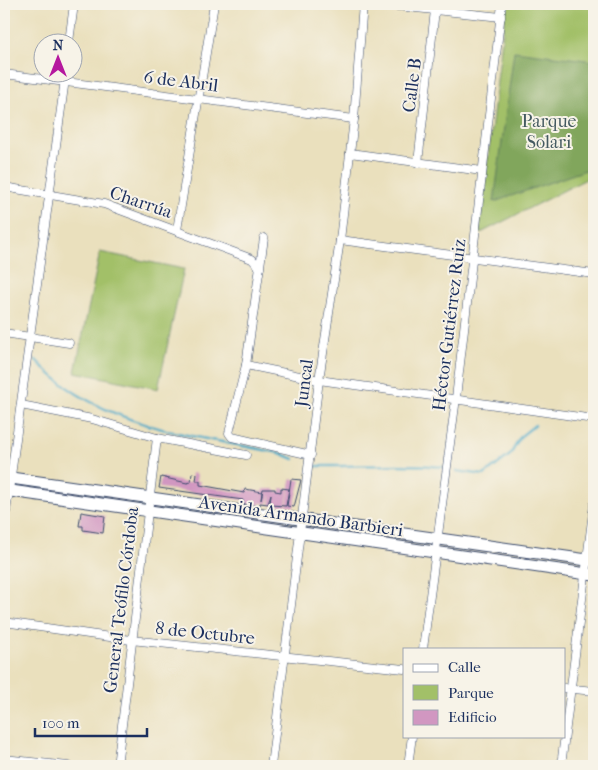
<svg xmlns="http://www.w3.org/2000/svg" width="598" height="770" font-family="'IM FELL French Canon',serif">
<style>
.green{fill:#a2c068;stroke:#5e7863}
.forest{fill:#81a65c;stroke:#4e6a5d}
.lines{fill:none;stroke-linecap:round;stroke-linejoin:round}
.stream{stroke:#48a9c7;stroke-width:2.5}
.building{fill:#d197c1}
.street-casing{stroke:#3a4a6c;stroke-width:9}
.secondary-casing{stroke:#3a4a6c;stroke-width:13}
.street{stroke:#fff;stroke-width:8}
.secondary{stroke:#fff;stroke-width:11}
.labels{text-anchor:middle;stroke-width:4;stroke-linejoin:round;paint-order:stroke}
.street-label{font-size:18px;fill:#1b2f5e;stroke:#f7f3e8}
.park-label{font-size:18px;fill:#445a61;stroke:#f7f3e8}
</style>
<rect width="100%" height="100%" fill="#f7f3e8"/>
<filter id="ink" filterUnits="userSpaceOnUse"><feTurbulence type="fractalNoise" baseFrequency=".02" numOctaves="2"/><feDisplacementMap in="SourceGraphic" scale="10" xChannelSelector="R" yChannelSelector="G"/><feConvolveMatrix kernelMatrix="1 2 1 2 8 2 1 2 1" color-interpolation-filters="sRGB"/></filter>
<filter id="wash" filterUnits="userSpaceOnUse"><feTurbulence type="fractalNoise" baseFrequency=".0096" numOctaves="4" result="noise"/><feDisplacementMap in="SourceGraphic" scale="20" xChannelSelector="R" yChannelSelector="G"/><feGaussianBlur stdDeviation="1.12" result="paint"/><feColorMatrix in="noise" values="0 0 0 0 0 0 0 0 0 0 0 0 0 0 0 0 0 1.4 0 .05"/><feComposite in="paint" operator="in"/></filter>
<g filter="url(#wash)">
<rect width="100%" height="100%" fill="#eae0bd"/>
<g class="green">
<path d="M506,4H594V175L479,234Z"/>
<path d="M100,252L184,269L158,389L75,372Z"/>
</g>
<path class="forest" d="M514,51L594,61V167L494,202Z"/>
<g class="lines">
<g class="stream">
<path d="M36,360C97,427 195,436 280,453L294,459"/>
<path d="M315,466C358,467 401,462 443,467"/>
<path d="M457,471L484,475L510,455L521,436L535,425"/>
</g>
</g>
<g id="blocks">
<g class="building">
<path d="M192,473L197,474L196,481H200V485L244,493L245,489L262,492L261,500L263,489H275V491L281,492V488L289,489L286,506L270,505L271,494L268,504L260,503V506L243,504V500L159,488L161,477L187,483L191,482Z"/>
<path d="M291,479L301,480L294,507L287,506Z"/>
<path d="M81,512L105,516L103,533L83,530V526H79Z"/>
</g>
</g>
</g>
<g filter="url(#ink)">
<use href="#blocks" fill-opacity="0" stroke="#3a4a6c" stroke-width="1"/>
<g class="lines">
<g class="street-casing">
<g id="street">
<path d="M378,4L501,17"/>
<path d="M69,42L74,4"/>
<path d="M4,74L354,119"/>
<path d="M350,153L482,171"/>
<path d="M418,163L435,10"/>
<path d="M4,187L104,204L252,259L260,268"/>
<path d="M177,230L214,4"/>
<path d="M264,238L246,365L229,433L232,437L311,455"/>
<path d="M340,240L594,274"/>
<path d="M4,333L69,343"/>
<path d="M246,365L319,380L594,419"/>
<path d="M21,405L92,419L157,438L246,455"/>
<path d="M4,527L66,72"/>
<path d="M4,622L131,640L404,669"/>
<path d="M423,649L456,398L502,4"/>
<path d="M564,688L594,691"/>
<path d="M4,759L68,766"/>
<path d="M117,766L157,438"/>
<path d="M271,766L319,380L340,240L354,119L363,4"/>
<path d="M408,766L412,736"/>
<path d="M561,766L594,504"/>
</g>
</g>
<g class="secondary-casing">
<g id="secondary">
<path d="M4,477L594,561"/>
<path d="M4,490L594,575"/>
</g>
</g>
<use href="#street" class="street"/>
<use href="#secondary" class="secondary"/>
</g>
</g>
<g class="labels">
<g class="street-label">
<text transform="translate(181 81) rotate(7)" y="6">6 de Abril</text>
<text transform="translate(412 85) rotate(-83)" y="6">Calle B</text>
<text transform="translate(141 202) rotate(19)" y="6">Charrúa</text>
<text transform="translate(449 325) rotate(-83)" y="6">Héctor Gutiérrez Ruiz</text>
<text transform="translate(304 383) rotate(-83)" y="6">Juncal</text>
<text transform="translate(301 516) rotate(8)" y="6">Avenida Armando Barbieri</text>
<text transform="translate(121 600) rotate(-83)" y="6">General Teófilo Córdoba</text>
<text transform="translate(205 633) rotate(6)" y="6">8 de Octubre</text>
</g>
<g class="park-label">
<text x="549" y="127">Parque<tspan x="549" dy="21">Solari</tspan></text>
</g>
</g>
<rect width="598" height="770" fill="none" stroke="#f7f3e8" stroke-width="20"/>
<rect x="403" y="648" width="162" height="90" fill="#f7f3e8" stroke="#9fa5b1"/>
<rect x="413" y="664" width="25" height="8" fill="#ffffff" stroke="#9fa5b1"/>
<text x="448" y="672" font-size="15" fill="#1b2f5e">Calle</text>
<rect x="413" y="685" width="25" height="15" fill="#a2c068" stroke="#9fa5b1"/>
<text x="448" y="698" font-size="15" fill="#1b2f5e">Parque</text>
<rect x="413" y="710" width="25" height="15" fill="#d197c1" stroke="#9fa5b1"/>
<text x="448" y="722" font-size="15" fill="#1b2f5e">Edificio</text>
<g transform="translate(58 58)"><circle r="24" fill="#f7f3e8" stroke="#9fa5b1"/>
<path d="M0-4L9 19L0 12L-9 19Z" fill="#b5179e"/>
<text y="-8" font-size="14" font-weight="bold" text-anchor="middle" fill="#1b2f5e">N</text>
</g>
<path d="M35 728v8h112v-8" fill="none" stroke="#1b2f5e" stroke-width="2.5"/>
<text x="42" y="728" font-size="15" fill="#1b2f5e" stroke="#f7f3e8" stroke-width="4" paint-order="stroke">100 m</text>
</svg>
